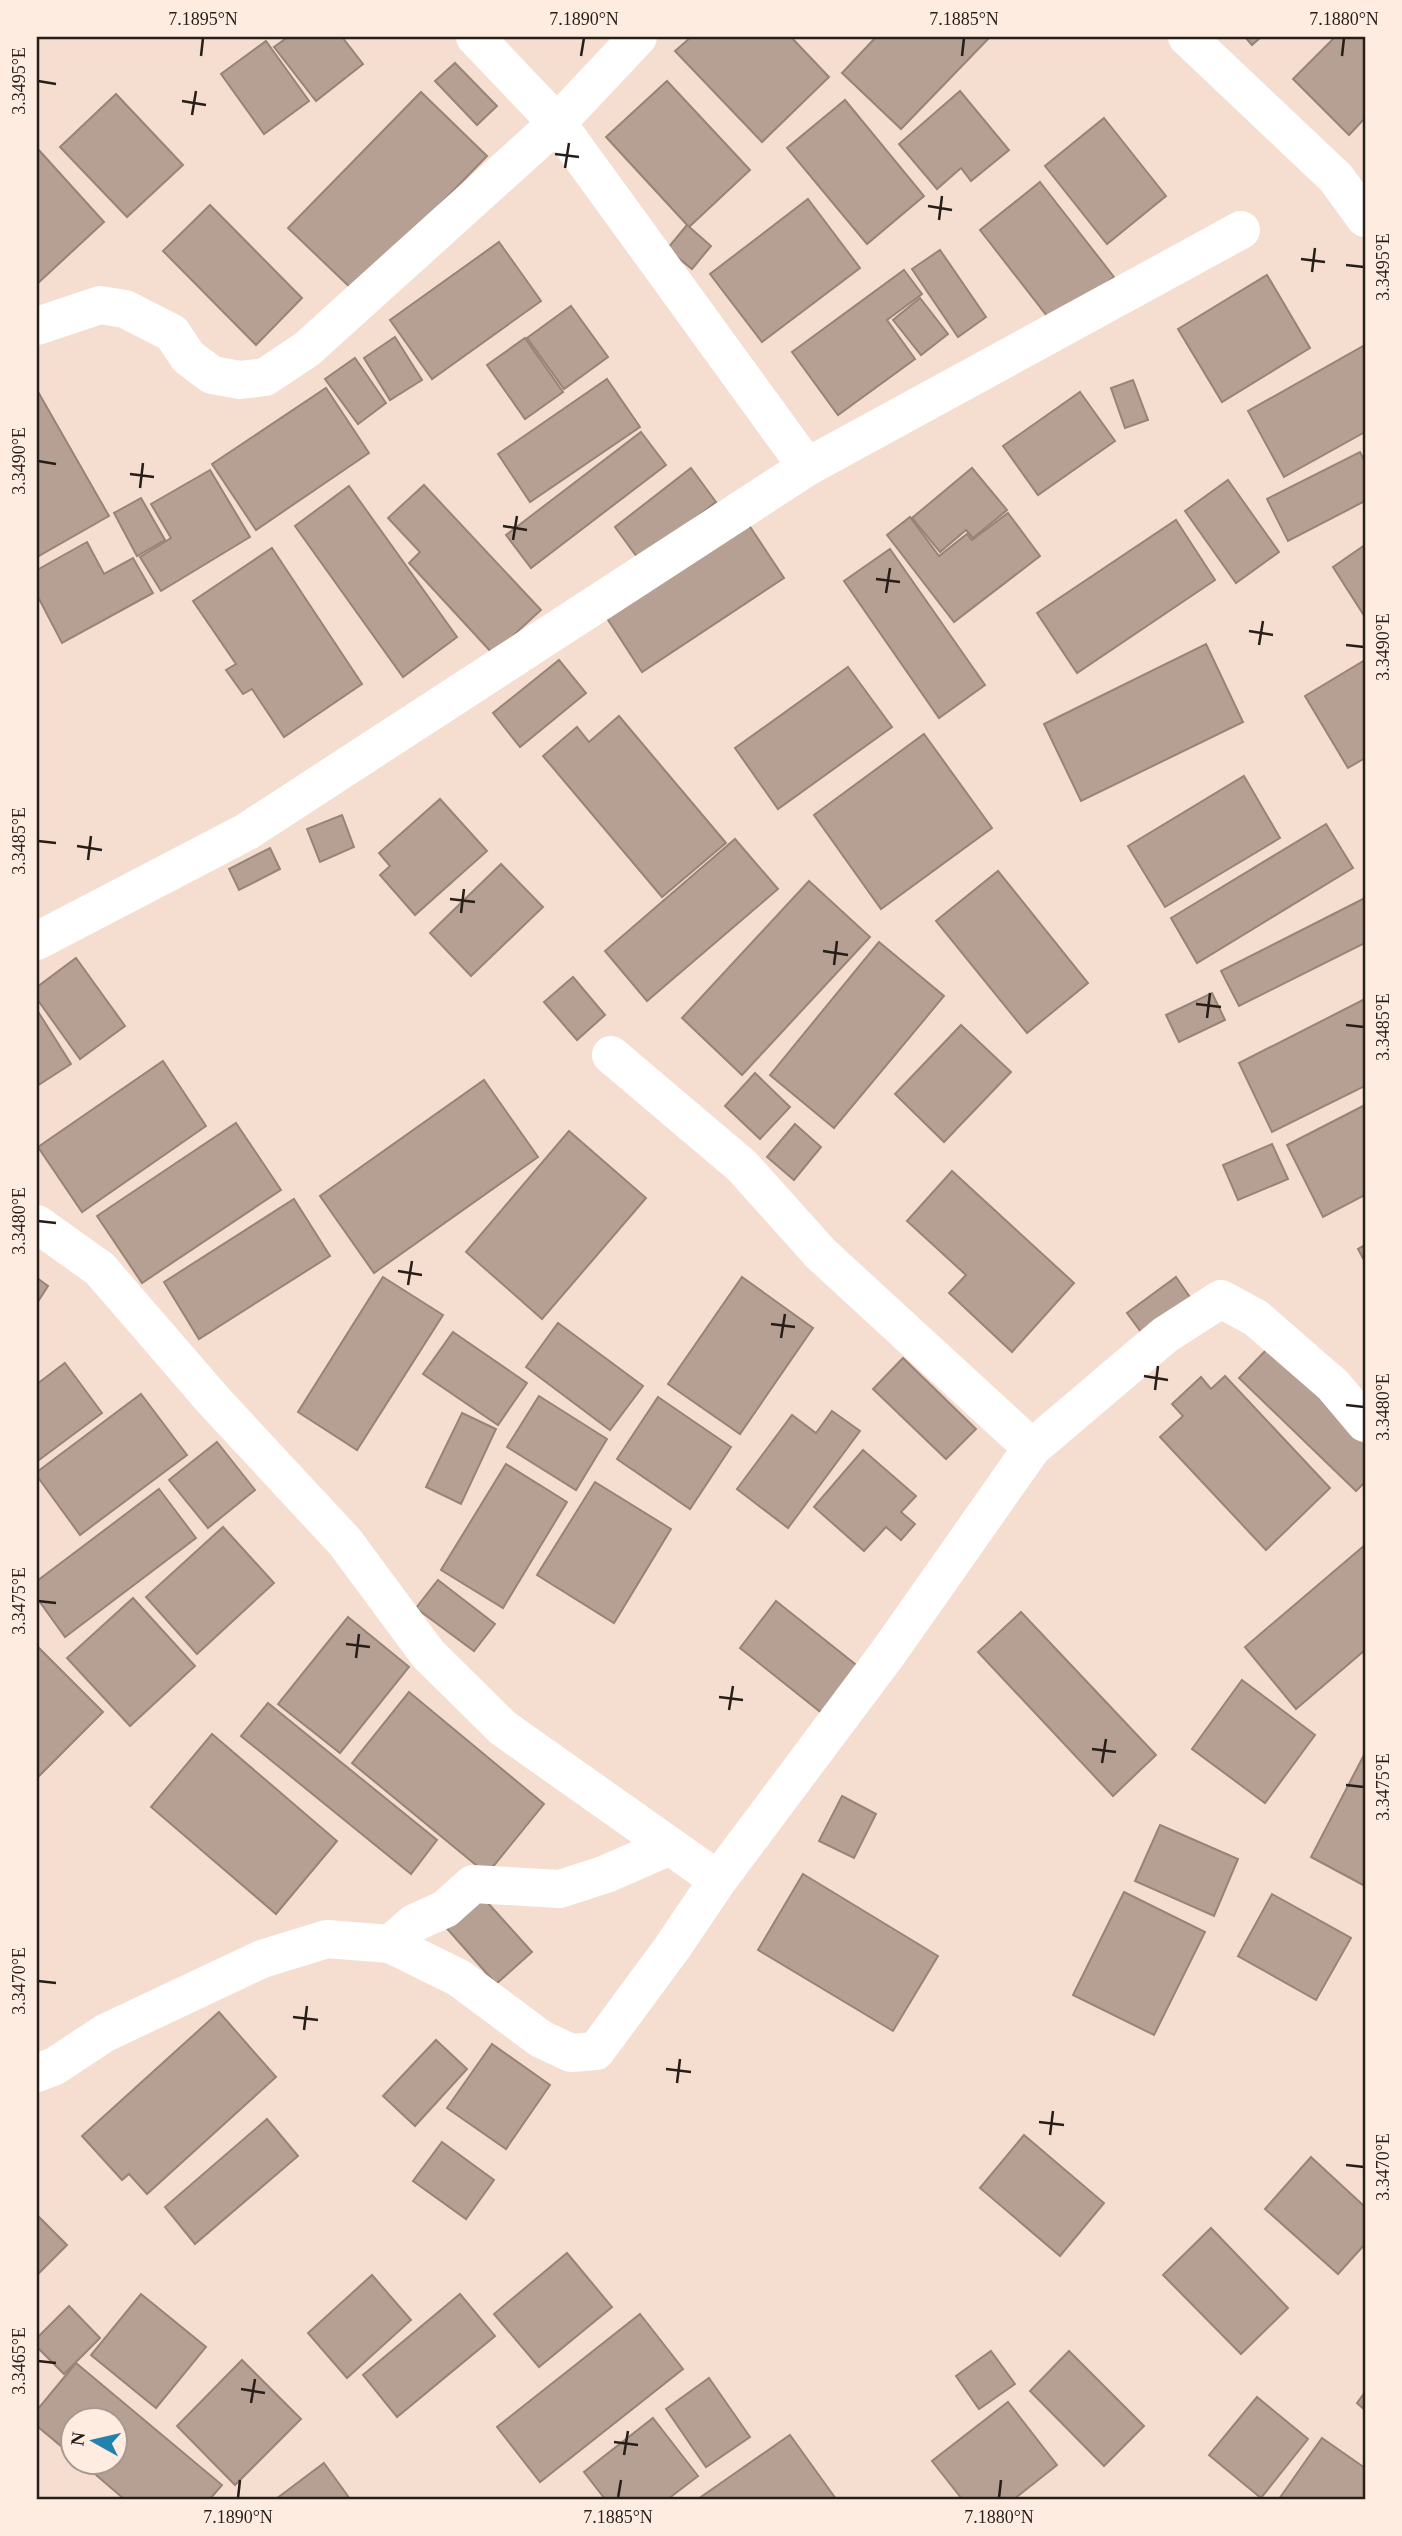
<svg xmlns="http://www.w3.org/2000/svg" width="1402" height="2536" font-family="'Times New Roman',serif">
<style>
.building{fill:#b5a093;stroke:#988477;stroke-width:2}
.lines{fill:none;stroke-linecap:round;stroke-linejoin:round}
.minor{stroke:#fff;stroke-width:38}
.ticks{fill:none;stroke:#261e19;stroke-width:2.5}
.neatline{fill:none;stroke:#261e19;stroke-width:2.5}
.ticks-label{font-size:18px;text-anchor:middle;fill:#261e19}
</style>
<rect width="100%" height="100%" fill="#f5ded0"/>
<g class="building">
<path d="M288,37H342L363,64L316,101L274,47Z"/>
<path d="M691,37H791L829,77L762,142L675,51Z"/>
<path d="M876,37H990L901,129L842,73Z"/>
<path d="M1245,37H1261L1252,45Z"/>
<path d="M1335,37H1365V118L1349,135L1293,79Z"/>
<path d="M266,41L309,101L264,134L221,74Z"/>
<path d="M455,63L497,106L477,125L435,81Z"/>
<path d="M667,81L750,170L689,227L606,137Z"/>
<path d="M960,91L1009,150L971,181L961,168L937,189L899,144Z"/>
<path d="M421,92L487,156L355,292L288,228Z"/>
<path d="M116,94L183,165L127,217L60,147Z"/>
<path d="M845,100L924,196L867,244L787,148Z"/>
<path d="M1104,118L1166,196L1107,244L1045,166Z"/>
<path d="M37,148L104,222L37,284Z"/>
<path d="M1040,182L1114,277L1054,325L980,230Z"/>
<path d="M808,199L860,268L762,342L710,274Z"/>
<path d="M210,205L302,298L256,345L163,251Z"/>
<path d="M687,225L711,246L692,269L667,249Z"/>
<path d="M499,242L541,301L432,379L390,320Z"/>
<path d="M940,250L986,317L958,337L912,269Z"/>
<path d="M904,270L922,294L887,320L915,359L838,415L792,352Z"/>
<path d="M1267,275L1310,348L1222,402L1178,329Z"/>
<path d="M920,298L948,334L921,355L893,320Z"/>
<path d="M571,306L608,357L564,389L527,338Z"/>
<path d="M395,337L422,380L390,400L364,358Z"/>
<path d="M525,338L563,392L525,419L487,365Z"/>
<path d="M1365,345V432L1284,477L1248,411Z"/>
<path d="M355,358L386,403L358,424L325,379Z"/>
<path d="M607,379L640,427L530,502L498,454Z"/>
<path d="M1133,380L1148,420L1125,428L1111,388Z"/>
<path d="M326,388L369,453L256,530L212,464Z"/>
<path d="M37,390L109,516L37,557Z"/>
<path d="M1080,392L1115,441L1038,495L1003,446Z"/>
<path d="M641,432L666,465L531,568L506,535Z"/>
<path d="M1360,452L1365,462V501L1288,541L1267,499Z"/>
<path d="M691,468L716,502L640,561L615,527Z"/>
<path d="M972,468L1007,510L973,538L966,530L940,552L912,518Z"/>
<path d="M210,470L250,537L161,591L140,557L171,538L151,504Z"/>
<path d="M1228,480L1279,552L1236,583L1185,511Z"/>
<path d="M424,485L541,610L493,654L409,563L420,552L388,518Z"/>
<path d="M349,486L457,637L403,677L295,526Z"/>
<path d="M141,498L165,540L137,556L114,513Z"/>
<path d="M1008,513L1040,556L954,622L887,535L910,517L939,556L967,534L972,540Z"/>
<path d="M743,516L784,578L642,672L601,609Z"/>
<path d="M1176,520L1215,580L1077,673L1037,613Z"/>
<path d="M87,542L104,574L133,558L153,593L62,643L37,595V570Z"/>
<path d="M1365,545V617L1333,567Z"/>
<path d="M272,548L362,684L284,737L252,689L243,694L226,670L236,664L193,601Z"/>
<path d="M890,549L985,685L939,718L844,581Z"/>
<path d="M1206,644L1243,722L1081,801L1044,724Z"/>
<path d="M559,660L586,693L520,747L493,713Z"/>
<path d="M1365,660V758L1348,768L1305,696Z"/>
<path d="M848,667L892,727L778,809L735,748Z"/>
<path d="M619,716L726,843L662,897L543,756L577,727L589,742Z"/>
<path d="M924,734L992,828L881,909L814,815Z"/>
<path d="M1244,776L1280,838L1165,907L1128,846Z"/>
<path d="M440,799L487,851L415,915L380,875L390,866L379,853Z"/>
<path d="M342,815L354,847L320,862L307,829Z"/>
<path d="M1326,824L1353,868L1197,963L1171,918Z"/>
<path d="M735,839L778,889L647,1001L605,951Z"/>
<path d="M270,848L280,869L239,890L229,869Z"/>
<path d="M501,864L543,907L471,976L430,933Z"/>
<path d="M998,871L1088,983L1027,1033L936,921Z"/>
<path d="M809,881L870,937L742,1075L682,1018Z"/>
<path d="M1365,898V943L1239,1006L1221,971Z"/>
<path d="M879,942L944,996L834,1128L770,1075Z"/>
<path d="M76,958L125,1026L80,1059L37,999V987Z"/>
<path d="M573,977L605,1015L577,1040L544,1002Z"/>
<path d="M1212,993L1225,1020L1179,1042L1166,1015Z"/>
<path d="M1365,999V1086L1272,1132L1239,1063Z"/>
<path d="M37,1010L71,1064L37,1086Z"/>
<path d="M961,1025L1011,1072L944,1142L895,1094Z"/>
<path d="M163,1061L206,1126L82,1212L38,1147Z"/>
<path d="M755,1073L790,1107L760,1139L725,1106Z"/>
<path d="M484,1080L538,1157L374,1273L320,1196Z"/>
<path d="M1365,1105V1195L1323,1217L1287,1145Z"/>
<path d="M236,1123L281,1190L142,1283L97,1216Z"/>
<path d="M795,1124L821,1147L794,1180L767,1157Z"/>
<path d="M569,1131L646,1198L542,1319L466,1252Z"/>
<path d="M1272,1144L1288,1179L1238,1200L1223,1165Z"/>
<path d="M952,1171L1074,1283L1012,1352L949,1293L966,1275L907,1221Z"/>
<path d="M294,1199L330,1256L199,1339L164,1282Z"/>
<path d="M1365,1245V1262L1358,1249Z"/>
<path d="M383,1277L443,1315L357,1450L298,1412Z"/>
<path d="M742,1277L813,1328L740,1434L668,1384Z"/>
<path d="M1176,1277L1192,1300L1144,1336L1127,1313Z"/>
<path d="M37,1278L48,1286L37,1303Z"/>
<path d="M558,1323L643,1386L610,1430L526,1367Z"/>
<path d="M453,1332L527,1383L498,1425L423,1374Z"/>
<path d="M1269,1347L1365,1441V1482L1356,1491L1239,1378Z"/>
<path d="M903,1358L976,1429L946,1459L873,1389Z"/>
<path d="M65,1363L102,1413L39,1460L37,1456V1384Z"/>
<path d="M1225,1376L1330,1488L1266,1550L1160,1437L1183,1416L1172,1404L1201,1377L1211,1389Z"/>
<path d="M141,1394L187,1455L80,1535L37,1476V1472Z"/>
<path d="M539,1396L607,1439L576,1490L507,1447Z"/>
<path d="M658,1397L731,1447L690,1509L617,1459Z"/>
<path d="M832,1411L860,1431L788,1528L737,1489L792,1415L816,1433Z"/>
<path d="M462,1413L496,1429L461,1504L426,1487Z"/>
<path d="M217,1442L255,1490L208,1528L169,1480Z"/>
<path d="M863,1450L916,1496L901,1512L915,1524L901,1540L886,1527L864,1551L814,1507Z"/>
<path d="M506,1464L567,1502L503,1608L441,1570Z"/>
<path d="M595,1482L671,1529L614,1623L537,1575Z"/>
<path d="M159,1489L196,1538L65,1637L37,1598V1581Z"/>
<path d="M223,1527L274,1583L197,1654L146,1597Z"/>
<path d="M1365,1545V1650L1296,1709L1245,1647Z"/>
<path d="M438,1580L495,1624L474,1651L416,1608Z"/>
<path d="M133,1598L195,1666L130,1726L67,1658Z"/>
<path d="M776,1601L865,1672L828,1718L740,1648Z"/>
<path d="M1021,1612L1156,1755L1113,1796L978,1652Z"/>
<path d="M348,1617L409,1667L340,1753L278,1704Z"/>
<path d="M37,1646L103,1712L39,1776L37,1774Z"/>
<path d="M1242,1680L1315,1735L1265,1803L1192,1749Z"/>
<path d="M409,1692L544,1804L487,1874L352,1763Z"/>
<path d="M268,1703L437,1840L411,1874L241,1736Z"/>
<path d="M212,1734L337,1841L276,1914L151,1807Z"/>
<path d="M1365,1753V1886L1311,1857Z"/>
<path d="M842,1796L876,1814L854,1858L819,1841Z"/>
<path d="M1160,1825L1238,1859L1214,1916L1135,1881Z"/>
<path d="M803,1874L938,1956L893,2031L758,1950Z"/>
<path d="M478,1892L532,1952L496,1984L443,1924Z"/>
<path d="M1124,1892L1205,1932L1154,2035L1073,1995Z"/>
<path d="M1272,1894L1351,1938L1316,2000L1238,1956Z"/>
<path d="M219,2012L276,2077L147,2194L129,2174L122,2180L82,2136Z"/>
<path d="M436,2040L467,2069L415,2126L383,2096Z"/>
<path d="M492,2044L550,2085L506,2149L447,2108Z"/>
<path d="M267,2119L298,2156L195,2244L165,2207Z"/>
<path d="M1024,2135L1104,2203L1060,2256L980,2188Z"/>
<path d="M442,2142L494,2180L466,2219L413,2181Z"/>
<path d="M1311,2157L1365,2207V2244L1338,2274L1265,2209Z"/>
<path d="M37,2215L67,2245L37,2275Z"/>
<path d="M1211,2228L1288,2308L1241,2354L1163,2275Z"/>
<path d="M567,2253L612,2307L539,2367L494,2314Z"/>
<path d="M372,2275L411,2320L347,2378L308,2333Z"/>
<path d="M141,2294L206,2347L156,2408L91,2355Z"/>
<path d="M460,2294L495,2336L397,2417L363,2375Z"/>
<path d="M69,2306L100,2338L64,2374L37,2347V2338Z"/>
<path d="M640,2314L683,2369L540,2482L497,2427Z"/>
<path d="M991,2351L1015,2384L979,2409L956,2376Z"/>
<path d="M1069,2351L1144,2426L1104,2466L1030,2391Z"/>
<path d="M242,2360L301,2419L235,2485L177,2426Z"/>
<path d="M76,2363L222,2485L210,2499H124L81,2462H116V2420H74V2457L37,2426V2410Z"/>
<path d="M709,2378L750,2437L706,2467L666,2409Z"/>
<path d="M1365,2392V2410L1357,2403Z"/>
<path d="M1257,2397L1308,2439L1261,2498L1209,2455Z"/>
<path d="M1008,2402L1057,2465L1014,2499H962L932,2461Z"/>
<path d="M653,2418L698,2476L668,2499H605L584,2472Z"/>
<path d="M790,2435L836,2499H698Z"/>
<path d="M1322,2438L1365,2468V2499H1279Z"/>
<path d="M324,2463L350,2499H276Z"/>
</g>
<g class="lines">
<g class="minor">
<path d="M475,37L557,123L807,467"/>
<path d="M1187,37L1336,178L1365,218"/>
<path d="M37,326L100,305L125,309L172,333L188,357L212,375L240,380L265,377L307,349L557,123L638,37"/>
<path d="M37,941L246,832L807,467L1241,230"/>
<path d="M611,1055L742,1166L821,1254L1032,1448"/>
<path d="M37,1224L100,1269L214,1401L345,1542L428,1654L503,1728L718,1880"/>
<path d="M390,1944L414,1923L445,1909L473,1884L560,1889L606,1874L670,1846"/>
<path d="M37,2073L55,2066L105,2033L262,1959L327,1939L390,1944L459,1978L541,2039L571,2053L596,2051L672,1948L718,1880L888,1653L1032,1448L1165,1335L1221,1299L1256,1318L1333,1385L1365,1423"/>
</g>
</g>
<path class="ticks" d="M201,56L203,38M581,56L584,38M962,56L964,38M1342,56L1344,38M38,81L56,84M182,101L206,105M192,115L196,91M555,154L579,157M565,168L569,143M928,206L952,210M939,220L942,196M1301,259L1325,262M1346,265L1364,267M1312,272L1315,248M38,461L56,464M130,474L154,477M140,488L143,463M503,526L527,530M513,540L517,516M876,579L900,582M886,593L890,568M1249,631L1273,635M1259,645L1263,621M1346,645L1364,647M38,841L56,843M77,846L102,850M88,860L91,836M450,899L475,902M461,913L464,889M823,951L848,955M834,965L837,941M1196,1004L1221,1007M1207,1018L1210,993M1346,1025L1364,1027M38,1221L56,1223M398,1271L422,1275M408,1285L412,1261M771,1324L795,1327M781,1338L785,1314M1144,1376L1168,1380M1155,1390L1158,1366M1346,1405L1364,1407M38,1601L56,1603M346,1644L370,1647M356,1658L359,1634M719,1697L743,1700M729,1710L733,1686M1092,1749L1116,1752M1102,1763L1106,1739M1346,1785L1364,1787M38,1981L56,1983M293,2017L318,2020M304,2030L307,2006M666,2069L691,2072M677,2083L680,2059M1039,2122L1064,2125M1050,2135L1053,2111M1346,2165L1364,2167M38,2361L56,2363M241,2389L265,2393M251,2403L255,2379M614,2442L638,2445M624,2455L628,2431M238,2498L240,2480M618,2498L621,2480M999,2498L1001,2480"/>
<rect width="1402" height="2536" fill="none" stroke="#ffece1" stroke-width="77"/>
<g transform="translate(94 2441) rotate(278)"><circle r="33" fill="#ffece1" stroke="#a89a91" stroke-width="2"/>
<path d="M0-5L12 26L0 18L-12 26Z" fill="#2182ad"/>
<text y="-10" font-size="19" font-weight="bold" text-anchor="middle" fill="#261e19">N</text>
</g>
<rect x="38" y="38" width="1326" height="2460" class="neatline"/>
<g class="ticks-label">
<text x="203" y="25">7.1895°N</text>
<text x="584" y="25">7.1890°N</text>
<text x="964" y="25">7.1885°N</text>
<text x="1344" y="25">7.1880°N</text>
<text transform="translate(19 81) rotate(-90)" y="6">3.3495°E</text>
<text transform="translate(1383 267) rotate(-90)" y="6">3.3495°E</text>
<text transform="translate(19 461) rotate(-90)" y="6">3.3490°E</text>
<text transform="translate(1383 647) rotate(-90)" y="6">3.3490°E</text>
<text transform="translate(19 841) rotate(-90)" y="6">3.3485°E</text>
<text transform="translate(1383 1027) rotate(-90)" y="6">3.3485°E</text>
<text transform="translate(19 1221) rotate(-90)" y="6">3.3480°E</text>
<text transform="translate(1383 1407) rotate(-90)" y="6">3.3480°E</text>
<text transform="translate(19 1601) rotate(-90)" y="6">3.3475°E</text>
<text transform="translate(1383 1787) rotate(-90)" y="6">3.3475°E</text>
<text transform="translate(19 1981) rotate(-90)" y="6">3.3470°E</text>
<text transform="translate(1383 2167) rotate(-90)" y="6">3.3470°E</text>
<text transform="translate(19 2361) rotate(-90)" y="6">3.3465°E</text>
<text x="238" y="2523">7.1890°N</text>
<text x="618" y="2523">7.1885°N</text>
<text x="999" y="2523">7.1880°N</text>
</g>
</svg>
